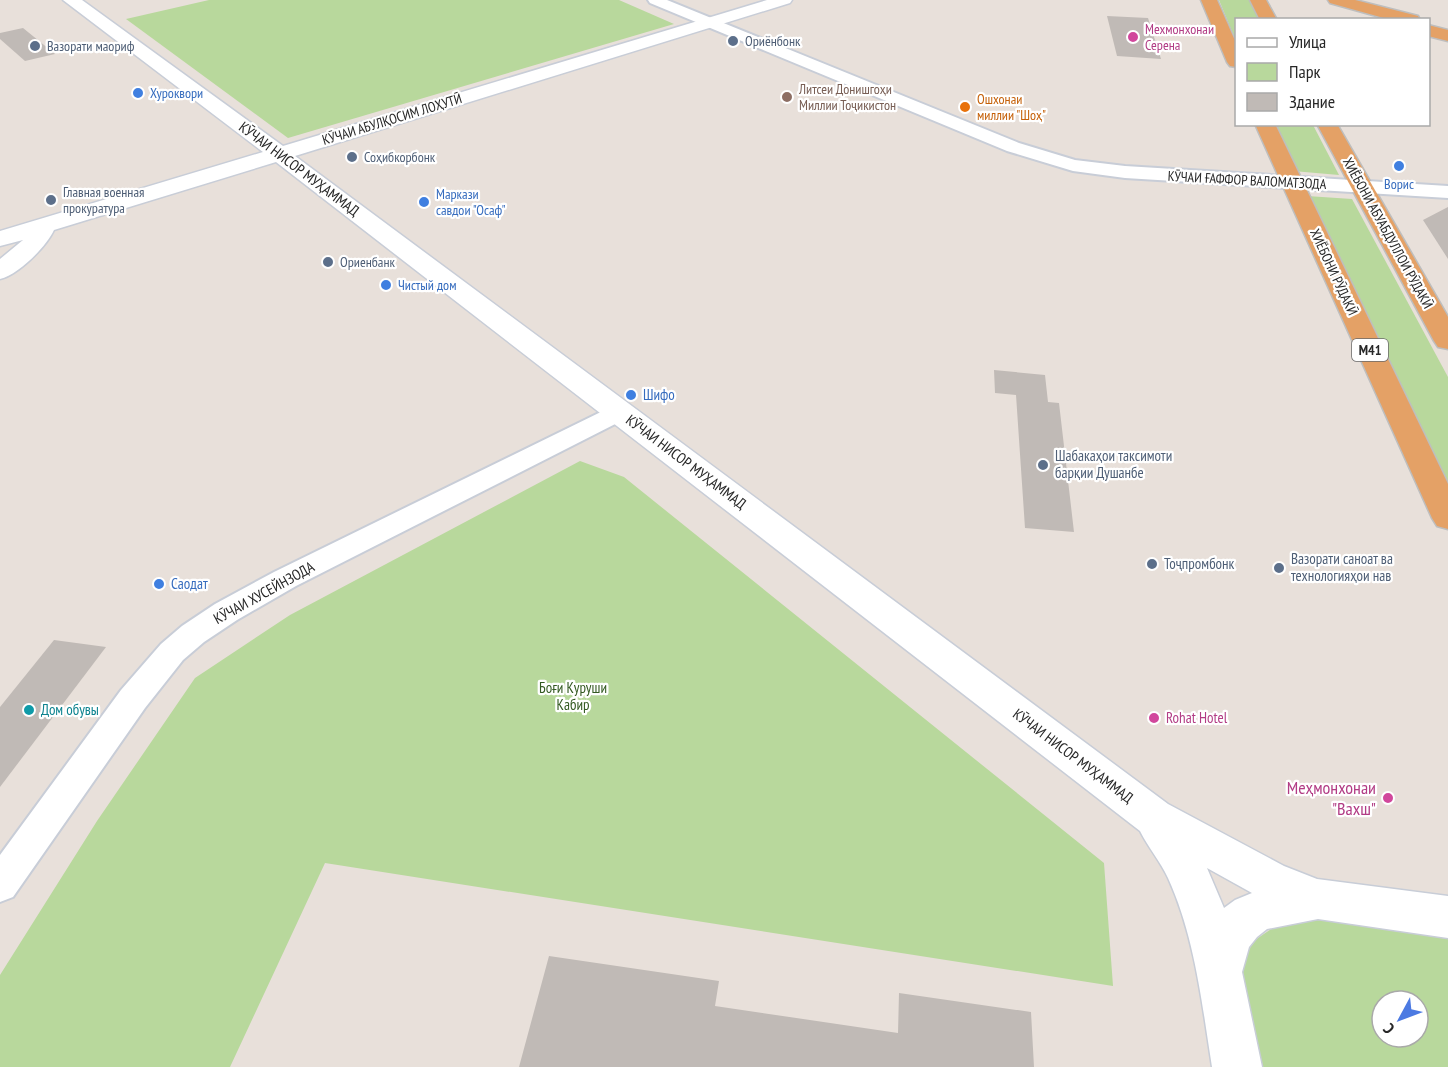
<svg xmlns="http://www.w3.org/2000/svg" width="1448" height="1067" font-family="'PT Sans Narrow',sans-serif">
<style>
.green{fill:#b8d89c;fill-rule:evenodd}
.building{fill:#c0bab6}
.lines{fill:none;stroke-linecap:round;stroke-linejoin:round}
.minor-casing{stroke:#c8cdd7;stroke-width:4}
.tertiary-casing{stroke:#c8cdd7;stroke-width:3}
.trunk-casing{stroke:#bebebe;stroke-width:3}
.minor{fill:#fff;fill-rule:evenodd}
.tertiary{fill:#fff;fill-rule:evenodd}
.trunk{fill:#e4a166;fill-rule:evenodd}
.hotel-dot{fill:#d1479c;stroke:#fff;stroke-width:2}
.service-dot{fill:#5c6f8a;stroke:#fff;stroke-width:2}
.shop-dot{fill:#3f7fe0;stroke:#fff;stroke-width:2}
.education-dot{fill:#8d6e63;stroke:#fff;stroke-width:2}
.food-dot{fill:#e8710a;stroke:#fff;stroke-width:2}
.culture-dot{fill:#0f9aa8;stroke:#fff;stroke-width:2}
.labels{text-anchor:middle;stroke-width:4.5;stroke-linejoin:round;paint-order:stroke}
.far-hotel-label{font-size:14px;fill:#b23c85;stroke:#fff;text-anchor:start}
.far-service-label{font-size:14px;fill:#4e5e75;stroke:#fff;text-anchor:start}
.far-education-label{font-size:14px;fill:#785e54;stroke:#fff;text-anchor:start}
.far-shop-label{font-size:14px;fill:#366cbe;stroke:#fff;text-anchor:start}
.far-food-label{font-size:14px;fill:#c56008;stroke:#fff;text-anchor:start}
.far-street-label{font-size:14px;fill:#272727;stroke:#fff}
.shield{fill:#fff;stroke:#686868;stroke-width:1.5}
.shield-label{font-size:14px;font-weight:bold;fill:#272727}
.street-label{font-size:15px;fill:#272727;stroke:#fff}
.shop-label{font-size:15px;fill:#366cbe;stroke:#fff;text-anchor:start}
.service-label{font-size:15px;fill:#4e5e75;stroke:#fff;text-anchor:start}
.park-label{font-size:15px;fill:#335921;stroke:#fff}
.culture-label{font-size:15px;fill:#0d838f;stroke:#fff;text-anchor:start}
.hotel-label{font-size:15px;fill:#b23c85;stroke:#fff;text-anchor:start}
.near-hotel-label{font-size:18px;fill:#b23c85;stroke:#fff;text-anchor:end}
</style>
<rect width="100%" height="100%" fill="#e8e0da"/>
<g class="green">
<path d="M209,0H619L674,24L288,138L126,19Z"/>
<path d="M1219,0H1251L1261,19L1236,20V41Z"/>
<path d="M1273,125H1313L1339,175L1293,171Z"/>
<path d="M1307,196L1352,199L1448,377V493Z"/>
<path d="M580,461L624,477L1104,863L1113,986L325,863L230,1067H0V975L97,821L195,678L290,615Z"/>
<path d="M1318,912L1448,933V1067H1255L1237,968L1255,940L1280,923ZM1382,1001H1418V1037H1382Z"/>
</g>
<g class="building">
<path d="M1107,16L1148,18L1161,59L1117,56Z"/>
<path d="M23,28L44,45L55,54L25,61L0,39V33Z"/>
<path d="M1448,207V259L1423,220Z"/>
<path d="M994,370L1045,375L1048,402L1059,403L1074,532L1025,528L1016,395L995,393Z"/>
<path d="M54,640L106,647L0,787V707Z"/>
<path d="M549,956L719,981L715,1006L898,1033L899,993L1031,1012L1034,1067H519Z"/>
</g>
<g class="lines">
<g class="minor-casing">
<g id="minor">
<path d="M648,0H667L1019,143L1075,160L1125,166L1448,186V198L1125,178L1073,171L1007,151L650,3Z"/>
<path d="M620,404L629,407L633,412L629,417L296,586L237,620L204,642L183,660L145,708L13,897L0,902V855L121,690L161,644L182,626L215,604L274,572L611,407Z"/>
</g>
</g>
<g class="tertiary-casing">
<path id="tertiary" d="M63,0H82L283,146L767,0H792L790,3L295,156L1168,804L1284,866L1317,879L1448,896V938L1318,919L1267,929L1257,937L1249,947L1242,972L1262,1067H1212C1202,1004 1195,937 1168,878C1160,861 1148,847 1140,831L276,162L54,230C46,247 18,275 0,279V259L23,240L0,246V231L263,152ZM1207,868L1252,893L1235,900L1224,908Z"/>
</g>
<g class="trunk-casing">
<g id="trunk">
<path d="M1201,0H1217L1236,43V67L1230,66L1227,62Z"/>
<path d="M1250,0H1266L1277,20H1260Z"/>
<path d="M1328,0H1355L1418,16L1420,20H1391L1330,3Z"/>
<path d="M1428,25L1448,30V41L1428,36Z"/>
<path d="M1255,124H1275L1448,484V529L1437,526L1432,518Z"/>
<path d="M1317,124H1337L1448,317V349L1438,347L1434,341Z"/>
</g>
</g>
<use href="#minor" class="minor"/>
<use href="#tertiary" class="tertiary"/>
<use href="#trunk" class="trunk"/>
</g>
<g class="hotel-dot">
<circle cx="1133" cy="37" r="6"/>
<circle cx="1154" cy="718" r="6"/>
<circle cx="1388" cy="798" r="6"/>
</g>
<g class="service-dot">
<circle cx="733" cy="41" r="6"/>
<circle cx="35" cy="46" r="6"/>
<circle cx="352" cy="157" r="6"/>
<circle cx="51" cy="200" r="6"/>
<circle cx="328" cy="262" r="6"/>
<circle cx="1043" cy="465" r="6"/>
<circle cx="1152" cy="564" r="6"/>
<circle cx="1279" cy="568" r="6"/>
</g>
<g class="shop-dot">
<circle cx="138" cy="93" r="6"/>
<circle cx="1399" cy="166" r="6"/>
<circle cx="424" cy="202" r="6"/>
<circle cx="386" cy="285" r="6"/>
<circle cx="631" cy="395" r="6"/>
<circle cx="159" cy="584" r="6"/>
</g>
<circle class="education-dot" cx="787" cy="97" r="6"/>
<circle class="food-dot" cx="965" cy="107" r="6"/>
<circle class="culture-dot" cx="29" cy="710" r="6"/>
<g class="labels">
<g class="far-hotel-label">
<text x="1145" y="34">Мехмонхонаи<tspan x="1145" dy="16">Серена</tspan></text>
</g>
<g class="far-service-label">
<text x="745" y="46">Ориёнбонк</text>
<text x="47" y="51">Вазорати маориф</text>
<text x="364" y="162">Соҳибкорбонк</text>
<text x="63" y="197">Главная военная<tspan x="63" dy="16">прокуратура</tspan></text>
<text x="340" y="267">Ориенбанк</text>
</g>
<g class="far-education-label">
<text x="799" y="94">Литсеи Донишгоҳи<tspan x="799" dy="16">Миллии Тоҷикистон</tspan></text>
</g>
<g class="far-shop-label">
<text x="150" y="98">Хуроквори</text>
<text x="1399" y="189" text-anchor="middle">Ворис</text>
<text x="436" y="199">Маркази<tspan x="436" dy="16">савдои "Осаф"</tspan></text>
<text x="398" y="290">Чистый дом</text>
</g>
<g class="far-food-label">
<text x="977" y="104">Ошхонаи<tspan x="977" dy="16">миллии "Шоҳ"</tspan></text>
</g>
<g class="far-street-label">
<text transform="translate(392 119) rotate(-17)" y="5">КӮЧАИ АБУЛҚОСИМ ЛОҲУТӢ</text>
<text transform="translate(1247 180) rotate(3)" y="5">КӮЧАИ ҒАФФОР ВАЛОМАТЗОДА</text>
<text transform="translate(1388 233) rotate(61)" y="5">ХИЁБОНИ АБУАБДУЛЛОИ РӮДАКӢ</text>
<text transform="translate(1334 272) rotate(65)" y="5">ХИЁБОНИ РӮДАКӢ</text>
</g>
<rect class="shield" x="1352" y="339" width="36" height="22" rx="4.5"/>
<g class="shield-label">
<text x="1370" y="355">M41</text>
</g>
<g class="street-label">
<text transform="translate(299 169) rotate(37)" y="5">КӮЧАИ НИСОР МУҲАММАД</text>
<text transform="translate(686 462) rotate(37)" y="5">КӮЧАИ НИСОР МУҲАММАД</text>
<text transform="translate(264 593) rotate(-29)" y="5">КӮЧАИ ХУСЕЙНЗОДА</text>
<text transform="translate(1073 756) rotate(37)" y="5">КӮЧАИ НИСОР МУҲАММАД</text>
</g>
<g class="shop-label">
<text x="643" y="400">Шифо</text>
<text x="171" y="589">Саодат</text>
</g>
<g class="service-label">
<text x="1055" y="461">Шабакаҳои таксимоти<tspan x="1055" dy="17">барқии Душанбе</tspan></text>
<text x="1291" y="564">Вазорати саноат ва<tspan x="1291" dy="17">технологияҳои нав</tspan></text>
<text x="1164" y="569">Тоҷпромбонк</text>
</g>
<g class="park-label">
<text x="573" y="693">Боғи Куруши<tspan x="573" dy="17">Кабир</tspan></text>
</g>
<g class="culture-label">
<text x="41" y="715">Дом обувы</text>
</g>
<g class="hotel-label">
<text x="1166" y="723">Rohat Hotel</text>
</g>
<g class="near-hotel-label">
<text x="1376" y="794">Меҳмонхонаи<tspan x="1376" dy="21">"Вахш"</tspan></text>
</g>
</g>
<rect x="1235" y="18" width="195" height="108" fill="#ffffff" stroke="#a9a9a9" stroke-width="1.5"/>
<rect x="1247" y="38" width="30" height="9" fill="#ffffff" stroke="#a9a9a9" stroke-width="1.5"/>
<text x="1289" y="48" font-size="18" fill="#272727">Улица</text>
<rect x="1247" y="63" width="30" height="18" fill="#b8d89c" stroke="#a9a9a9" stroke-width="1.5"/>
<text x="1289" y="78" font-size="18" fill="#272727">Парк</text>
<rect x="1247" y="93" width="30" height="18" fill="#c0bab6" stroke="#a9a9a9" stroke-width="1.5"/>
<text x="1289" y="108" font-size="18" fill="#272727">Здание</text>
<g transform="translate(1400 1019) rotate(229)"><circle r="28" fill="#ffffff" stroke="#a9a9a9" stroke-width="1.5"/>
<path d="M0-4.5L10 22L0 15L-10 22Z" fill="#4c7ae2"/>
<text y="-9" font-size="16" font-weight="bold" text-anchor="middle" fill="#272727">С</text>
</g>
</svg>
